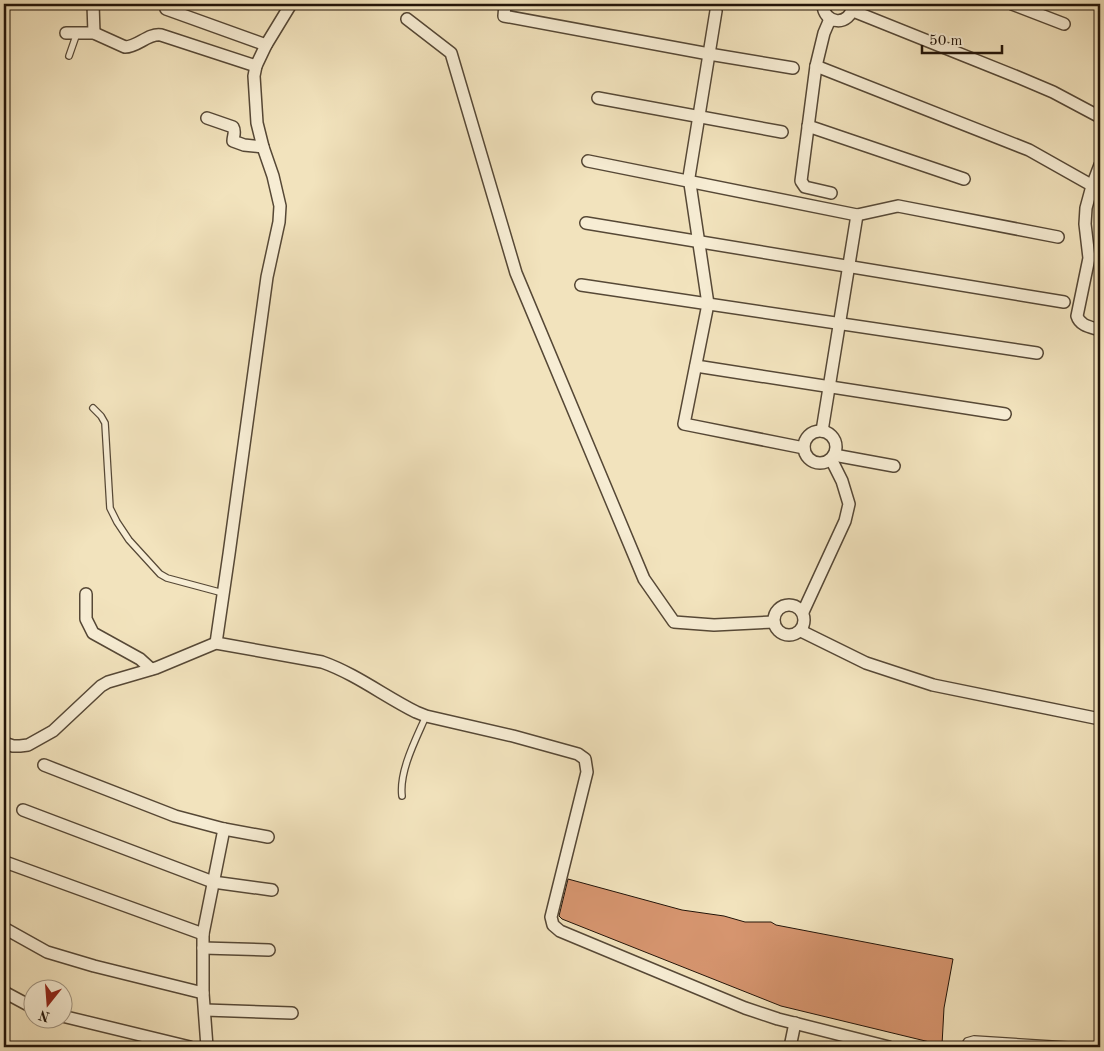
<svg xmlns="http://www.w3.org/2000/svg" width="1104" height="1051" font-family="'Old Standard TT',serif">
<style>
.building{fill:#d6956f;stroke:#221409}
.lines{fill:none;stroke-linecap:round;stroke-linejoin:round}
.service-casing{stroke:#564836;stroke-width:8}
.minor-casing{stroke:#564836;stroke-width:14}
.service{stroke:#f7edd4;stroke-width:5.5}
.minor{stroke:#f7edd4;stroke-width:11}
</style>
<rect width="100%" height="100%" fill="#f2e3bd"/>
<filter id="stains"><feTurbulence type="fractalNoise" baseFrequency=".004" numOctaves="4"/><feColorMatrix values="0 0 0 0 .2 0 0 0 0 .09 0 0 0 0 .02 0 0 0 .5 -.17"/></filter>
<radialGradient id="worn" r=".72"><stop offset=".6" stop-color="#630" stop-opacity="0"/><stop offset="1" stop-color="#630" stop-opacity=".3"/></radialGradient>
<path class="building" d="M568,879L682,910L724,916L745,922H771L776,925L953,959L944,1008L942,1045L781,1006L562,919L559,916Z"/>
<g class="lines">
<g class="service-casing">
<g id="service">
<path d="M69,56L77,33"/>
<path d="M93,408L101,416L105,423L110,508L117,522L129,540L160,574L167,578L223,593"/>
<path d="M402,796C399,771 416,739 426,716"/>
<path d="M963,1047L967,1041L974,1039L1100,1047"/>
</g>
</g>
<g class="minor-casing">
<g id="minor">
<path d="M93,4L94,33"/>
<path d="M505,4L504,16L709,54L793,68"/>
<path d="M823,4C823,25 851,27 853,5"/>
<path d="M1012,4L1064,24"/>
<path d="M166,9L266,45"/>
<path d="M716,11L689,177L708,304L684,424L804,448"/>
<path d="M853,11L1020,78L1053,92L1100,117"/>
<path d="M407,19L451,53L516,273L644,579L674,622L714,625L774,622"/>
<path d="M830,19L824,33L816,66L801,181L805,187L831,193"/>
<path d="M66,33H94L125,47C138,47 148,33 161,35L256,66"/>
<path d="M816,66L1029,150L1100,190"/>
<path d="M598,98L782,132"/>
<path d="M207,118L233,127C236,132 233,136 233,141L244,145L263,147"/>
<path d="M808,126L964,179"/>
<path d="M588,161L857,215L898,206L1058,237"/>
<path d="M1100,165L1092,186L1086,208L1085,224L1089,258L1077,316C1080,326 1091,327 1100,330"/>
<path d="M586,223L1064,302"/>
<path d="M581,285L1037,353"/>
<path d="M696,366L1005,414"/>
<circle cx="820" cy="447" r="16"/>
<path d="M822,431L857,215"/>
<path d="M834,455L894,466"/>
<path d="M86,594V619L93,633L140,659L151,669"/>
<circle cx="789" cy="620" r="15"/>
<path d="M803,612L845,521L849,504L842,481L831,459"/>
<path d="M801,631L866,663L933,685L1100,719"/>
<path d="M216,643L229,554L267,277L279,222L280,206L273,176L263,147L257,123L254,76L256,66L266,45L291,4"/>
<path d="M4,743L13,746H20L28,745L53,731L101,686L108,682L156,668L216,643L322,662C356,674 384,696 416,712L426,716L513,736L578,754L585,759L587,772L551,917L553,925L560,931L745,1008L778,1019L889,1047"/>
<path d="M44,765L175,816L224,829L268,837"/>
<path d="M23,810L213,882L272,890"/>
<path d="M5,862L203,934"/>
<path d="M4,928L47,952L94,966L203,993"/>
<path d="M203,948L269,950"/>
<path d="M4,992L32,1007"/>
<path d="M205,1010L292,1013"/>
<path d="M62,1016L190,1047"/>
<path d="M207,1047L203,993V934L224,829"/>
<path d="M790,1047L795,1023"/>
</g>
</g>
<use href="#service" class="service"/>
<use href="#minor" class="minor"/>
</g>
<rect width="1104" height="1051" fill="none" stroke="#f2e3bd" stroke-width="20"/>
<rect x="5" y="5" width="1094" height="1041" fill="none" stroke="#221409" stroke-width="2.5"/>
<rect x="10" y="10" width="1084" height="1031" fill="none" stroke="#221409"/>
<g transform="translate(48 1004) rotate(197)"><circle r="24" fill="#f7edd4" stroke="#a29683"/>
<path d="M0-4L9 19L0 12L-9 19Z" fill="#8f2418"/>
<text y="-8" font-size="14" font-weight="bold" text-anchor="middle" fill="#221409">N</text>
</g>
<path d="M922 45v8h80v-8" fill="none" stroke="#221409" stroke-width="2.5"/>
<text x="929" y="45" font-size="15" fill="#221409" stroke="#f7edd4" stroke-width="4" paint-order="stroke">50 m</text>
<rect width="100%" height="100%" filter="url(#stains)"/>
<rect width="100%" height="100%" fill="url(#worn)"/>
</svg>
